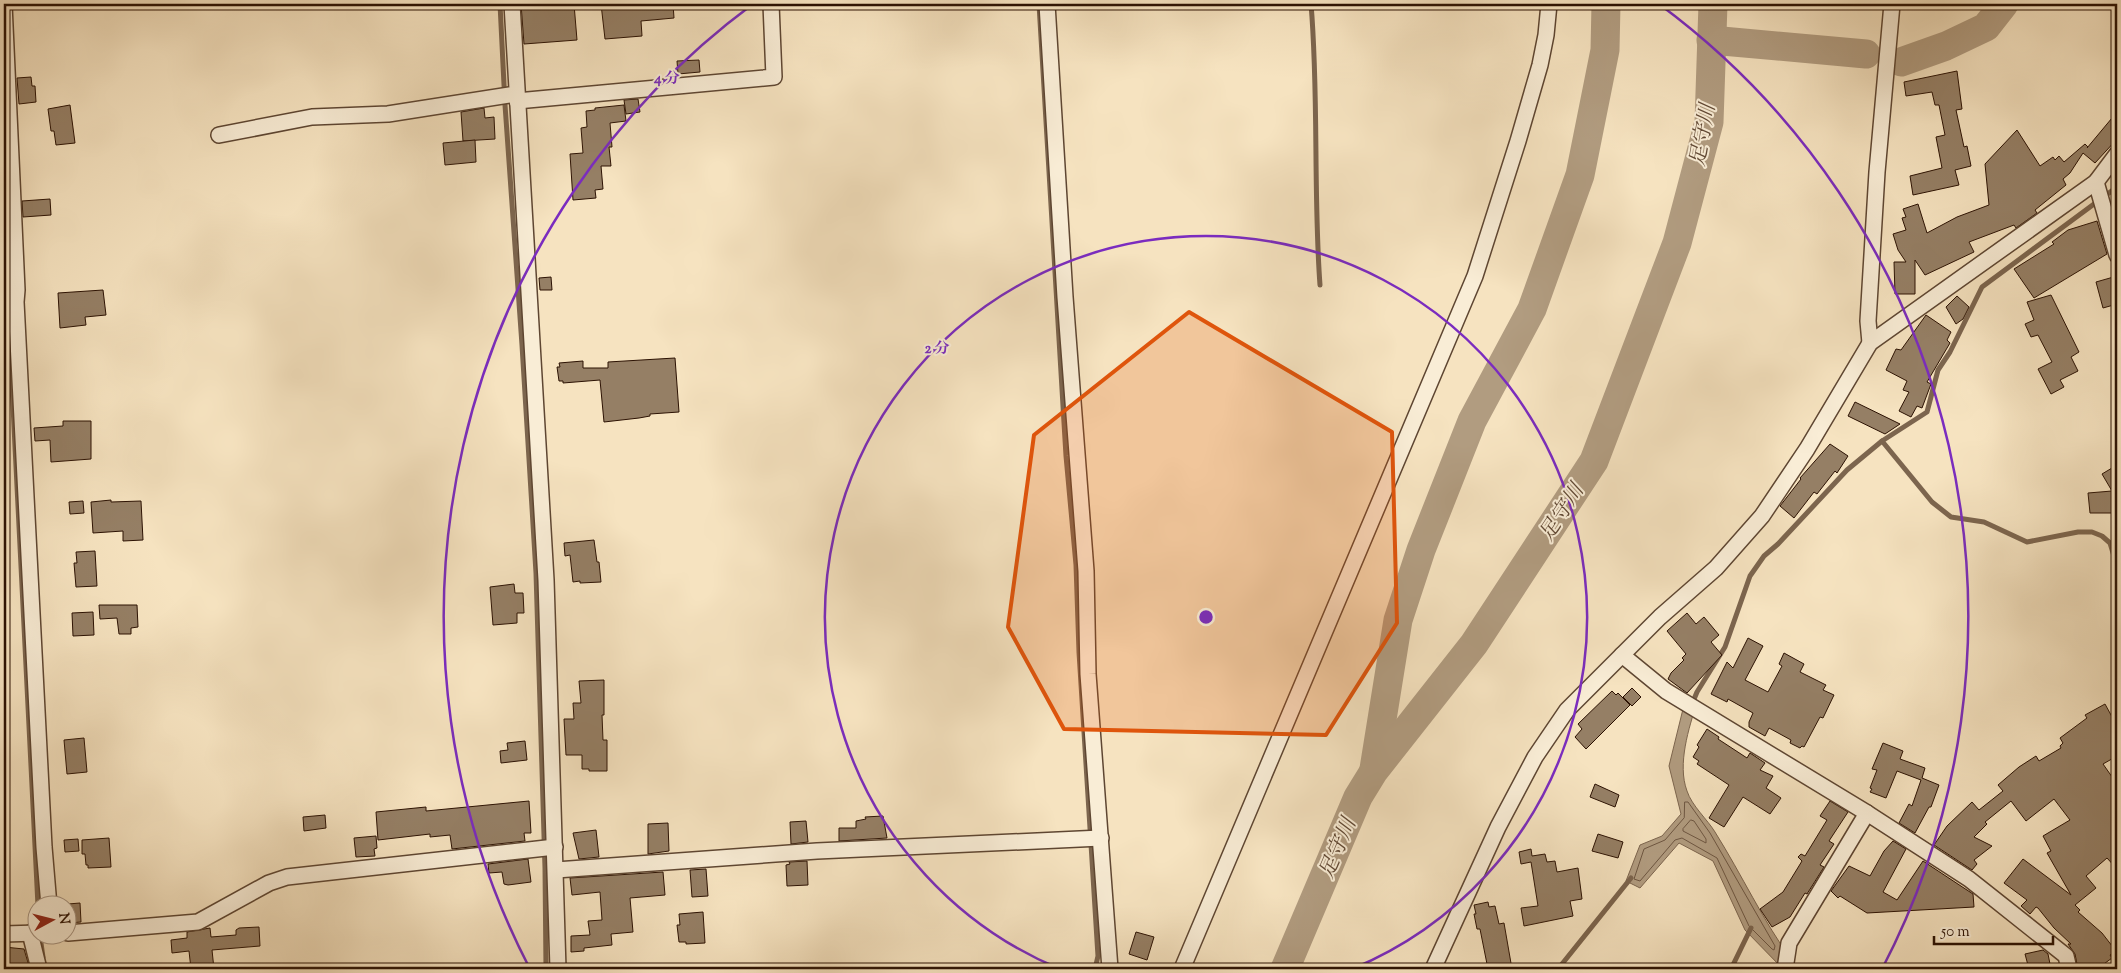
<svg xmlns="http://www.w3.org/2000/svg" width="2121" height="973" font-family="'Sorts Mill Goudy','Noto Serif JP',serif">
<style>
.water{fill:#b19c80;stroke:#7c654e}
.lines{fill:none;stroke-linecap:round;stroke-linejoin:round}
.shore{stroke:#6e5742;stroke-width:1}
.stream{stroke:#7c654e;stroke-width:5}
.river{stroke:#b19c80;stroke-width:29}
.building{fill:#957f65;stroke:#2c1203}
.street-casing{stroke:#5e4632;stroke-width:18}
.street{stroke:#f9edd6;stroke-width:15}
.marked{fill:#df550c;fill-opacity:0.2;stroke:#df550c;stroke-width:4;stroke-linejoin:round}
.ring{fill:none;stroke:#7b2cbf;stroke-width:2.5}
.labels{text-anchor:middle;stroke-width:4;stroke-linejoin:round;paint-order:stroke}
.water-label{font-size:21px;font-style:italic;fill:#614935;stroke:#f9edd6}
.centre{fill:#7b2cbf;stroke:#f9edd6;stroke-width:2.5}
.ring-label{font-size:15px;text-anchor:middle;font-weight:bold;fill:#7b2cbf;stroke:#f9edd6;stroke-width:4;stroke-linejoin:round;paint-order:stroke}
</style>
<rect width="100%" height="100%" fill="#f6e3c0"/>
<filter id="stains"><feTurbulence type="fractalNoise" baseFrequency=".004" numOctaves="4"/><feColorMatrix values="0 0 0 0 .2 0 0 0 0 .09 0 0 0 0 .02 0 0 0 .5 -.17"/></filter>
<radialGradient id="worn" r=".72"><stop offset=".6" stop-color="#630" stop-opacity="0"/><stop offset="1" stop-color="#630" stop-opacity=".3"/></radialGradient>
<path class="water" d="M1697,702C1689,728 1677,764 1687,791C1692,806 1707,819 1715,832C1742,875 1763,921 1793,962L1783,969L1745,930L1713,861L1679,843L1640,888L1626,881L1640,845L1662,836L1681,814L1669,766L1683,709Z"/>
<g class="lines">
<g class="shore">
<path d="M1685,802H1688L1710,833L1775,946L1774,950L1772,949L1749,926L1717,858L1682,838L1675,840L1640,881L1634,879L1644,849L1665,840L1684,818Z"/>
<path d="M1691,820L1694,821L1706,839V843L1683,831V829Z"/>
</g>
<g class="stream">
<path d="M500,4L505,105L522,345L536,573L545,868L546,969"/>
<path d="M1039,4L1066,456L1076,565L1079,652L1098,956L1095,969"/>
<path d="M1311,4C1319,97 1313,191 1320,285"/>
<path d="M4,226L38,906"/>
<path d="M1882,441L1932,502L1951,517L1984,522L2027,542L2078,532H2092L2102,536L2110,543L2117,566"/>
<path d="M1692,704L1697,692L1725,647L1750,576L1764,556L1778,544L1847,470L1882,441L1927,412L1938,370L1950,352L1982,287L2117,187"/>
<path d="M40,936L43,957"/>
<path d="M1558,969L1631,878"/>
<path d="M1731,969L1751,928"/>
</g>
<g class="river">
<path d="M1711,40L1866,54"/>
<path d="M1901,62L1946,46L1986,27L2004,4"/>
<path d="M1374,769L1398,620L1421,550L1472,421L1532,309L1580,175L1605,50L1606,4"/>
<path d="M1285,969L1358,797L1374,771L1474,644L1594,461L1677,243L1709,122L1713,4"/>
</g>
</g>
<g class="building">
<path d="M521,4H574L577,40L524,44Z"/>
<path d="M601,4H673L674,18L641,21L642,36L605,39Z"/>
<path d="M699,60L700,72L678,74L677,61Z"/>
<path d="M1957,71L1962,109L1956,110L1964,147L1967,146L1971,166L1955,170L1959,185L1913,195L1910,176L1942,168L1936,137L1945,135L1939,105H1935L1932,92L1906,96L1904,82Z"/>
<path d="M31,77L32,86H35L36,102L19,104L17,78Z"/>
<path d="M638,99L640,112L626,114L624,100Z"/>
<path d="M70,105L75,143L56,145L54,131H51L48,109Z"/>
<path d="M624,105L626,121L610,123L612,147H609L611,166H601L603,189L595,190L596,198L573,200L570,154L583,153L581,128L587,127L586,111L595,110V108Z"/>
<path d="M484,108L485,118L494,117L495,139L463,141L461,112Z"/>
<path d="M2117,112V139L2095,163L2083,153L2070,173L2063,179L2066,185L2035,210L2037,213L2016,228L2014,225L1969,242L1974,252L1925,275L1915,260V294H1895L1894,262H1906L1898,250L1893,234L1906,230L1902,218L1906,217L1903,209L1918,204L1927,233L1957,217L1989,205L1985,164L2017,130L2040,166L2053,157L2055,160L2059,156L2064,162L2085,144L2088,147L2087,148Z"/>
<path d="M475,140L476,162L445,165L443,143Z"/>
<path d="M50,199L51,215L23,217L22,201Z"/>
<path d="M2097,221L2107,254L2034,298L2014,269L2054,244L2052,242L2068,230Z"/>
<path d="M2117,276V304L2103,308L2096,282Z"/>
<path d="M551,277L552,290H540L539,278Z"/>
<path d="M103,290L106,315L85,317L86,325L60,328L58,293Z"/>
<path d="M2051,295L2079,352L2071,357L2078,371L2060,380L2064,387L2051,394L2038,369L2052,362L2038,335L2031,337L2025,324L2034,320L2027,302Z"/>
<path d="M1957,296L1969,307L1963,319L1956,324L1946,307Z"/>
<path d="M1926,315L1951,332L1947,340L1950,343L1927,382L1931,384L1922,408L1917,406L1911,417L1899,411L1909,392L1903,390L1907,381L1886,370L1896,349L1901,350Z"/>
<path d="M675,358L679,412L650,414V416L639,418L604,422L600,380L563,383V381H559L557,367H560L559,363L583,361V368H608V362Z"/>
<path d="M1855,402L1900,424L1885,434L1848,416Z"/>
<path d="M63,421H91V459L51,462L50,440L35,441L34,428L63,426Z"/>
<path d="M1830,444L1848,456L1837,473L1835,471L1817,494L1814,492L1794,518L1780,506L1801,479L1800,478Z"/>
<path d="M2117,465V513H2090L2088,493L2112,491L2102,474Z"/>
<path d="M111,500V502L141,501L143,540L123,541V531L93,533L91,502Z"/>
<path d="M83,501L84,513L70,514L69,502Z"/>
<path d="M594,540L597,562H599L601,582L580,583V581L573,582L570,555L565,556L564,543Z"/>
<path d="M95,551L97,586L76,587L74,563H77L76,552Z"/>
<path d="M514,584L515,593H523L524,613H517V623L493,625L490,587Z"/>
<path d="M99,605H137L138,627L131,628V634H119L117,618L100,619Z"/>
<path d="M93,612L94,635L73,636L72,613Z"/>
<path d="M1687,613L1696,624L1704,617L1719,635L1711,642L1722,655L1687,693L1668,679L1671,673L1684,660L1682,658L1686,654L1667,631Z"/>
<path d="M1748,638L1763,646L1745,680L1768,692L1782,666L1779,664L1784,653L1804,664L1800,672L1826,685L1823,690L1834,695L1823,718L1820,717L1804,747L1802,746L1800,748L1790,743L1791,740L1769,728L1765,736L1749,727V722L1753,713L1728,699L1727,702L1711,694L1727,662L1733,668Z"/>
<path d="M604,680V715H602L603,740H607V771H589V769H582V755H566L564,719H574L573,703H581L579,681Z"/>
<path d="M1632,688L1641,697L1632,706L1623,697Z"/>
<path d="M1612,691L1616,695L1618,693L1630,705L1586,749L1575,737L1582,729L1578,724Z"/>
<path d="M2105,704L2117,726V756L2103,764L2117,784V869L2107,858L2086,876L2096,888L2075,905L2080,910L2078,912L2102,933L2116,951L2110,955L2112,958L2097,969H2078L2075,954L2068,944H2071L2054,928L2038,908L2036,907L2030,914L2021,906L2027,900L2004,883L2023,859L2071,895L2047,853L2051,851L2043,836L2070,820L2054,799L2026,821L2011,801L1985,822L1987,824L1974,837L1992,846L1974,860L1977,864L1972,870L1934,845L1947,826L1972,802L1979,810L2003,791L1998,785L2019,767L2036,756L2039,761L2061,748L2060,746L2063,743L2060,738L2087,718L2085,715Z"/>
<path d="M1707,729L1719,737L1718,739L1747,758L1750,753L1765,763L1760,770L1773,776L1766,788L1781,798L1770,814L1743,797L1724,827L1709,818L1729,785L1697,764L1699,761L1693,757L1699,747L1697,745Z"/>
<path d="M84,738L87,772L67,774L64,740Z"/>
<path d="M525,741L527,760L501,763L500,751L508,750L507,743Z"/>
<path d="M1883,743L1903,751L1900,759L1925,768L1922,778L1939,785L1931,807H1929L1915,833L1899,823L1909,804L1912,806L1921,780L1897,771L1886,798L1870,792L1872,789L1870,788L1877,770L1872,769Z"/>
<path d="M1595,784L1619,795L1615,807L1590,797Z"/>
<path d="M529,801L531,833H524L525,841L452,849L450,835L430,837V834L378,840L376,812L426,807V811Z"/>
<path d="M1830,801L1848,812L1829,841L1834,844L1820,865L1824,867L1807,894L1805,893L1790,917L1772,927L1760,909L1783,892L1802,861L1798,857L1801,854L1805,856L1827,820L1820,816Z"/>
<path d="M325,815L326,828L304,831L303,817Z"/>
<path d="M883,816L887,838L839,841V828H856V821L866,819L865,817Z"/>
<path d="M806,821L808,842L791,844L790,822Z"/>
<path d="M668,823L669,851L648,854V824Z"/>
<path d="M596,830L599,857L579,859L573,833Z"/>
<path d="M1598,834L1623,842L1618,858L1592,851Z"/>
<path d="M376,836L377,848L374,849L375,856L356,857L354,838Z"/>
<path d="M109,838L111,867L88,868V865H86L85,854H82V840Z"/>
<path d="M78,839L79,851L65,852L64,840Z"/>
<path d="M1893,841L1906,849L1883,892L1897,900L1923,861L1973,894L1974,907L1867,913L1840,896L1838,898L1831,891L1849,866L1870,876L1884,851Z"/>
<path d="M1531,849L1532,856L1545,854L1547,862L1555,861L1557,872L1578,868L1582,899L1570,901L1573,916L1524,926L1521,908L1538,906L1531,862L1521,864L1519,852Z"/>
<path d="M528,859L531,882L508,885L504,884L502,872L489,873L488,864Z"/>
<path d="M807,861L808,885L787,886L786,865L790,864L789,862Z"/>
<path d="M706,869L708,896L692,897L690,870Z"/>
<path d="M663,872L665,895L630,898L633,932L611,934L612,945L584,948V951L571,952V936L590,935L588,921L602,920L600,892L572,895L570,878Z"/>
<path d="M1488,902L1489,907L1495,906L1499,924L1504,923L1512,969H1488L1480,929H1477L1474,914H1476L1474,905Z"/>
<path d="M80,903L81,922L68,923V904Z"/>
<path d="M703,912L705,943L686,944V942H679L677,925H680L679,914Z"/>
<path d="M259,927L260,946L212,950L214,969H191L189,951L172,953L171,940L187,938V932L210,928L211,937L236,935V930L239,928Z"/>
<path d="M1136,932L1154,937L1147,960L1129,954Z"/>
<path d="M4,947L24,949L29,966L4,965Z"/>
<path d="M2043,950L2048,954L2051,969H2029L2025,954Z"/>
</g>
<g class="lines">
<g class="street-casing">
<g id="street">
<path d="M4,4L17,290L16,302L44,847L49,906"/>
<path d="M512,4L546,580L558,969"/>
<path d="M1047,4L1065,297L1086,571L1088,674L1110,969"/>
<path d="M517,101L774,77L771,4"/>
<path d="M219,135L312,117L388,114L516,94"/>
<path d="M2096,182L2117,255"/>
<path d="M1870,343L1868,321L1877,172L1892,4"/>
<path d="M1622,655L1666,691L1867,813L1969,879L2066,956L2069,969"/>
<path d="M556,870L817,851L1101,838"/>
<path d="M30,933L39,969"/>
<path d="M68,933L198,922L269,883L287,877L555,847"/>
<path d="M4,934L38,933"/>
<path d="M1182,969L1475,276L1518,141L1540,65L1546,35L1549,4"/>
<path d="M1433,969L1498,827L1535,757L1567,710L1660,617L1716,568L1762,516L1807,449L1870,343L2096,182L2117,154"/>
<path d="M1785,969L1789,943L1867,813"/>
</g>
</g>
<use href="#street" class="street"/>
</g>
<path class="marked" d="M1189,312L1392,432L1397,623L1326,735L1064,729L1008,627L1034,435Z"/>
<g class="ring">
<path d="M1060 969A381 381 0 1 1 1352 969"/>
<path d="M530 969A762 762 0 0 1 753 4M1659 4A762 762 0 0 1 1882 969"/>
</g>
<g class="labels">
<g class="water-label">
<text transform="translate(1702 135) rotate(-80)" y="7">足守川</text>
<text transform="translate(1561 512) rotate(-57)" y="7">足守川</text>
<text transform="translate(1337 848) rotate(-67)" y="7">足守川</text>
</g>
</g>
<circle cx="1206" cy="617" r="8" class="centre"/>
<g class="ring-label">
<text x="667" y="83">4 分</text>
<text x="937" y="353">2 分</text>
</g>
<rect width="2121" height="973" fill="none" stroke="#f6e3c0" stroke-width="20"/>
<rect x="5" y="5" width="2111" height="963" fill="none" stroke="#2c1203" stroke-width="2.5"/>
<rect x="10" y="10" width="2101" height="953" fill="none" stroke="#2c1203"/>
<g transform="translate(52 920) rotate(83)"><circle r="24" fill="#f9edd6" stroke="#a79582"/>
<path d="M0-4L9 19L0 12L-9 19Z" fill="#8f2418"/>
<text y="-8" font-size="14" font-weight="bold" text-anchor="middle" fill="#2c1203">N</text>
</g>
<path d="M1934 936v8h119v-8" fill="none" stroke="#2c1203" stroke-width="2.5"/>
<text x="1941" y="936" font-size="15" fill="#2c1203" stroke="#f9edd6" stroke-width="4" paint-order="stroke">50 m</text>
<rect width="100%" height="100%" filter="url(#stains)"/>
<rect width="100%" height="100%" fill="url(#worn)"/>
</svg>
